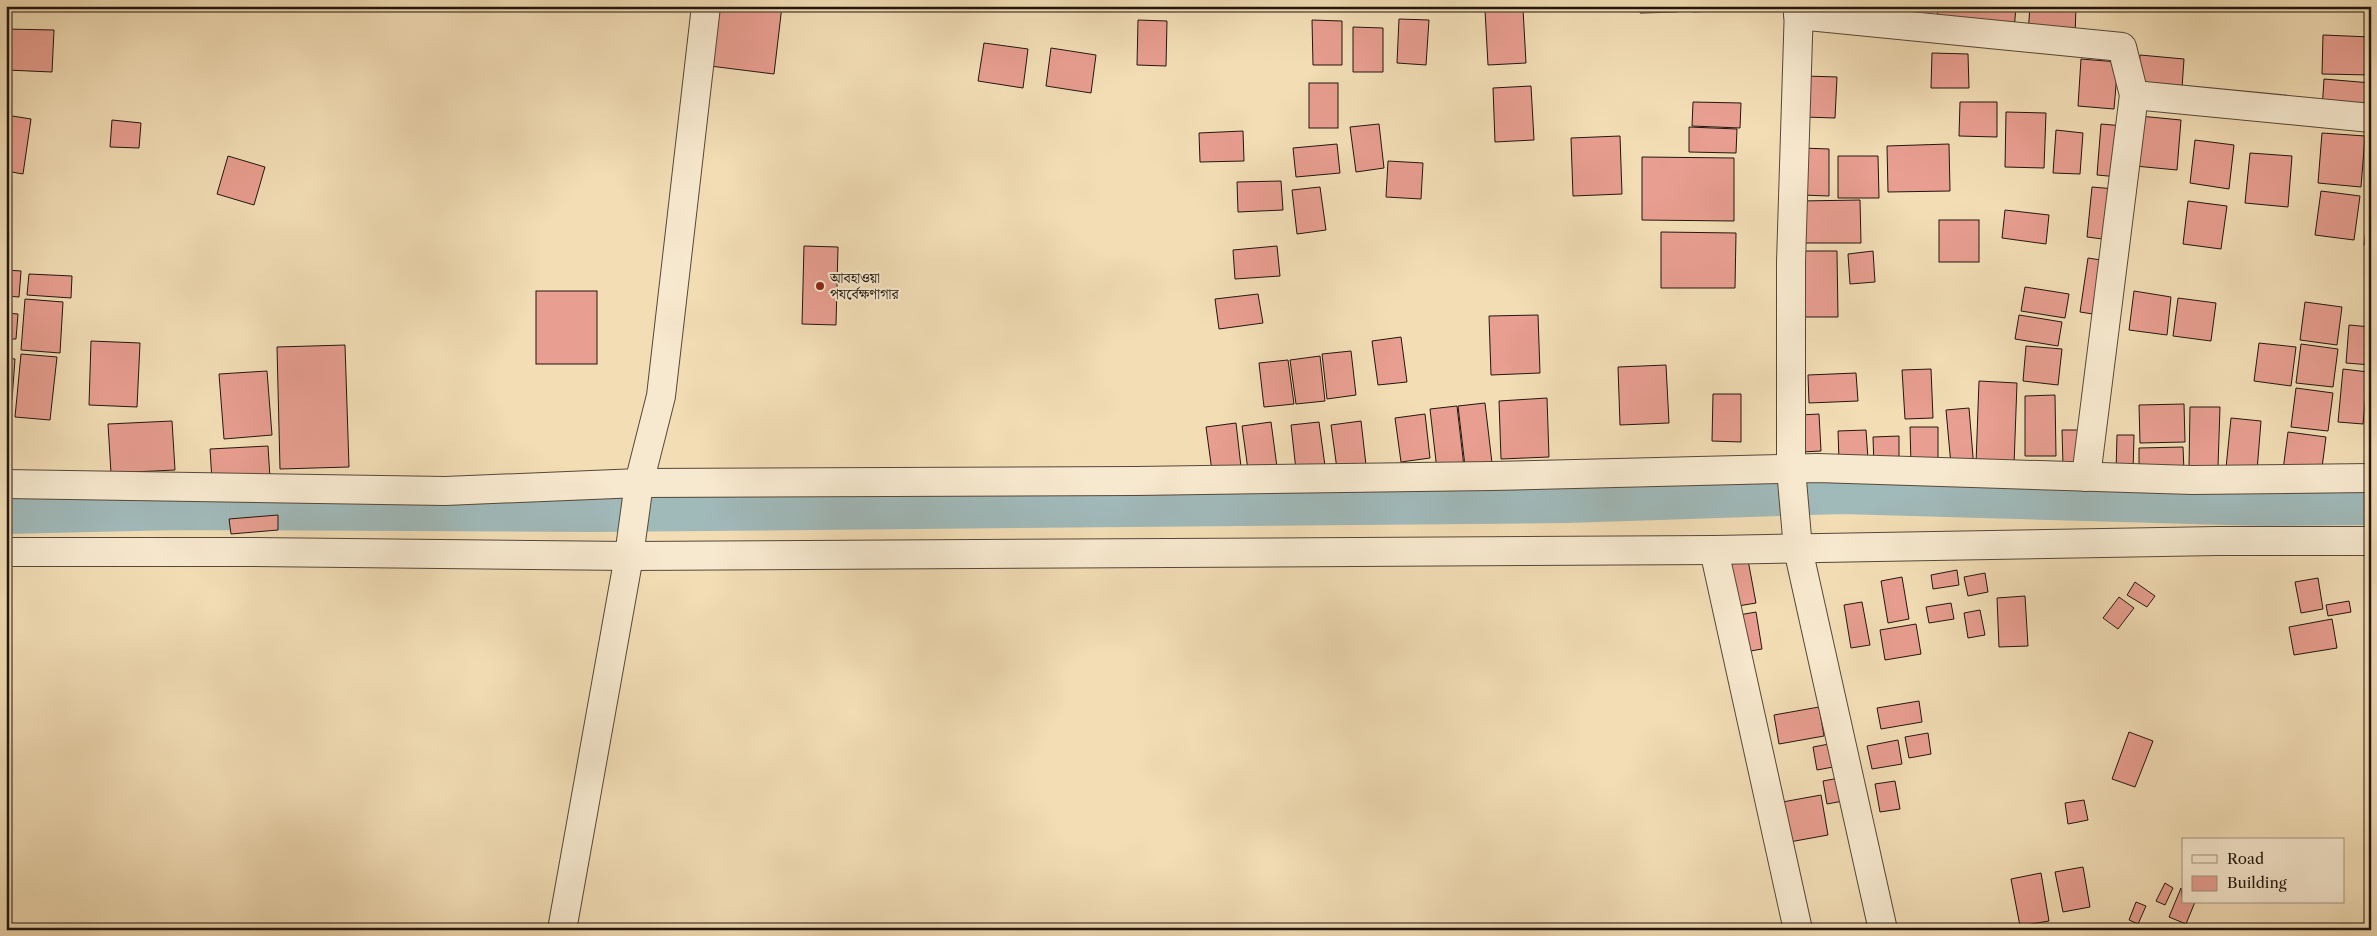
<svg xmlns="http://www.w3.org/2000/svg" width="2377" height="936" font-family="'Libre Caslon Text','Noto Serif Bengali',serif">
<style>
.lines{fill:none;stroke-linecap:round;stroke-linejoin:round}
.canal{stroke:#a0b9b9;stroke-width:36}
.building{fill:#e89e90;stroke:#22160f}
.street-casing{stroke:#564838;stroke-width:30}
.street{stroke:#f7e9cf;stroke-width:28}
.poi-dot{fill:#8f2418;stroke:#f7e9cf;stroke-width:2}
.labels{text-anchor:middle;stroke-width:4;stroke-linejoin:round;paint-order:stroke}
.poi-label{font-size:14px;fill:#22160f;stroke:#f7e9cf;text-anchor:start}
</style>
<rect width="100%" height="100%" fill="#f2ddb5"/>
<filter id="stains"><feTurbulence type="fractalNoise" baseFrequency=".004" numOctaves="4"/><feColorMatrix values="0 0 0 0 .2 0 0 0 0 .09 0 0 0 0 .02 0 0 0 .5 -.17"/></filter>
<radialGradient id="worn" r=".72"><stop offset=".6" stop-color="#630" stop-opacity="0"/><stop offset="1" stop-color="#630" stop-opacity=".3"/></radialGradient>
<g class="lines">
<path class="canal" d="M6,516L178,512L593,514L1567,505L1842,496L2263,508L2371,507"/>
</g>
<g class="building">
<path d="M718,6H782L774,74L710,66Z"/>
<path d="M1640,6H1678V12L1640,13Z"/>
<path d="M1693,6H1752V9L1693,12Z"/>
<path d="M1938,6H2016L2014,32L1936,26Z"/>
<path d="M2030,6H2076L2075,37L2028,34Z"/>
<path d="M1523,9L1526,63L1488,65L1485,10Z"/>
<path d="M1399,19L1429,20L1426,65L1397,63Z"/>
<path d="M1138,20L1167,21L1166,66L1137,65Z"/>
<path d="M1312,20L1342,21V65H1313Z"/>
<path d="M1353,27L1383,28V72H1353Z"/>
<path d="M6,29L54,30L52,72L6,70Z"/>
<path d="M2323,35L2371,37V75L2322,74Z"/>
<path d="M984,43L1028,49L1023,88L978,81Z"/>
<path d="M1051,48L1096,55L1091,93L1046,86Z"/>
<path d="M1932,53L1968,54L1969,88H1931Z"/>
<path d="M2140,55L2184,59L2182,88L2137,84Z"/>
<path d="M2081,59L2118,62L2114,109L2078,106Z"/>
<path d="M1805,76L1837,77L1835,118L1804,117Z"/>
<path d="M2324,79L2371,83V111L2322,110Z"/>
<rect x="1309" y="83" width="29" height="45"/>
<path d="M1531,86L1534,140L1495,142L1493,88Z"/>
<path d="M1693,102L1741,103L1740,128L1692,126Z"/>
<path d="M1960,102H1997V137L1959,136Z"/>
<path d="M2006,112L2046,113L2044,168L2005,167Z"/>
<path d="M6,115L31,119L23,174L6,171Z"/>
<path d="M2139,116L2181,120L2177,170L2135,166Z"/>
<path d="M112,120L141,123L139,148L110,147Z"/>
<path d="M1379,124L1384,168L1356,172L1350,127Z"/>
<path d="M2101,124L2124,126L2119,177L2097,175Z"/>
<path d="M1689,127L1737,129L1736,153L1689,152Z"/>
<path d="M2056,130L2083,133L2080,174L2053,173Z"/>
<path d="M1243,131L1244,161L1200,162L1199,133Z"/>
<path d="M2322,133L2365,136L2361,187L2318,183Z"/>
<path d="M1620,136L1622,194L1573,196L1571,138Z"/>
<path d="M2195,140L2234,145L2229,189L2190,183Z"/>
<path d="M1337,144L1340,173L1296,177L1293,148Z"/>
<path d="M1949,144L1950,191L1888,192L1887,146Z"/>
<path d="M1802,148L1829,149V196L1801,195Z"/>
<path d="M2250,153L2292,156L2288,207L2245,203Z"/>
<path d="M228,156L265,167L254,205L217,194Z"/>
<path d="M1838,156H1878L1879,198H1838Z"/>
<path d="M1642,157L1734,158V221L1642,220Z"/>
<path d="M1388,161L1423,163L1421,199L1386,197Z"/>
<path d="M1281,181L1283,210L1238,212L1237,182Z"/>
<path d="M1320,187L1326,230L1297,234L1292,190Z"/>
<path d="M2092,187L2115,189L2110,240L2087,237Z"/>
<path d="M2321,191L2360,196L2354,240L2315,235Z"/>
<path d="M2370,195H2371V246L2364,245Z"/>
<path d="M1860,200L1861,243H1801L1800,201Z"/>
<path d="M2188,201L2227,206L2221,249L2183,244Z"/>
<path d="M2005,210L2049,215L2046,244L2002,238Z"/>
<rect x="1939" y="220" width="40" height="42"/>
<path d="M1661,232L1736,233L1735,288H1661Z"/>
<path d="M804,246L838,247L836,325L802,324Z"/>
<path d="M1277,246L1280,276L1235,279L1233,250Z"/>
<path d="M1797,251H1837L1838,317H1798Z"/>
<path d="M1873,251L1875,282L1850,284L1848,254Z"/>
<path d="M2088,258L2107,261L2099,315L2080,312Z"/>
<path d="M6,270L21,271L19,297L6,296Z"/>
<path d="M29,274L72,276L71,298L27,295Z"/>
<path d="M2025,287L2069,294L2065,318L2021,311Z"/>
<rect x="536" y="291" width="61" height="73"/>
<path d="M2134,291L2171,297L2167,335L2129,330Z"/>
<path d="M1258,294L1263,323L1219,329L1215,299Z"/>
<path d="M2178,298L2216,303L2211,341L2173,336Z"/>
<path d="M25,299L63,302L60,353L21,350Z"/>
<path d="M2305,302L2342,307L2337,345L2300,340Z"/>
<path d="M6,313L18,314L16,339H6Z"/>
<path d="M1538,315L1540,373L1491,375L1489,316Z"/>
<path d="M2019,315L2062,322L2058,346L2015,339Z"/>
<path d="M2349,325L2371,327V365L2346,363Z"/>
<path d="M1401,337L1407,382L1378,385L1372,341Z"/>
<path d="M91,341L140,343L137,407L89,405Z"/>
<path d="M2259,343L2296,347L2291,386L2254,381Z"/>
<path d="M2301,344L2338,349L2333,387L2296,383Z"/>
<path d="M345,345L349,467L280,469L277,347Z"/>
<path d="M2026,346L2062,349L2058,385L2023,381Z"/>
<path d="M1351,351L1356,395L1327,399L1322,354Z"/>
<path d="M21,354L57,357L50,420L15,417Z"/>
<path d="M1320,356L1325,401L1296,404L1290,360Z"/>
<path d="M6,358L15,359L12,400H6Z"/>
<path d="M1288,360L1294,404L1264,407L1259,363Z"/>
<path d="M1666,365L1669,423L1620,425L1618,367Z"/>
<path d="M1931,369L1933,418L1905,419L1902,370Z"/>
<path d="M2343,369L2368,372L2363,424L2338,422Z"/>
<path d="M267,371L272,435L224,439L219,374Z"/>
<path d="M1856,373L1858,401L1809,403L1808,375Z"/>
<path d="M2371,377V425L2366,424Z"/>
<path d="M1979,381L2017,383L2014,465L1976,464Z"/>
<path d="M2296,388L2333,393L2328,431L2291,427Z"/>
<path d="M1713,394H1741V442L1712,441Z"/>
<path d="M2055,395L2056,456H2025V396Z"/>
<path d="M1547,398L1549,457L1501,459L1499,401Z"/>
<path d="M1485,403L1492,463L1465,466L1458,406Z"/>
<path d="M2184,404L2185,442L2140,443L2139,405Z"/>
<path d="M1457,406L1464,467L1437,470L1430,409Z"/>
<path d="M2190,407H2220L2218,467L2189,466Z"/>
<path d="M1969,408L1974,469L1951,465L1946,410Z"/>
<path d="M1425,414L1430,458L1401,462L1395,418Z"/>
<path d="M1819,414L1821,451L1802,452L1800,415Z"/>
<path d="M2231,418L2261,421L2257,471L2226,468Z"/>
<path d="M172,421L175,470L111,473L108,424Z"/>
<path d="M1361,421L1366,465L1337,469L1331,425Z"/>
<path d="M1271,422L1277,467L1248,470L1242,426Z"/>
<path d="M1319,422L1325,466L1296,470L1291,425Z"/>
<path d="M1236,423L1241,467L1212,471L1206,427Z"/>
<path d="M1910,427H1938V465H1911Z"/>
<path d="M1866,430L1868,459L1839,460L1838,431Z"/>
<path d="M2062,430H2085V466H2063Z"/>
<path d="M2288,432L2326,437L2321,475L2283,470Z"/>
<path d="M2117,435H2134L2133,472H2116Z"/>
<path d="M1899,436V466L1874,467L1873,437Z"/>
<path d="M268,446L270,478L212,481L210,449Z"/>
<path d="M2183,447L2184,471L2139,472V448Z"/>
<path d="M278,515V530L231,534L229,519Z"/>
<path d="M1748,560L1756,603L1738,606L1731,563Z"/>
<path d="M1957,570L1959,585L1933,589L1931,575Z"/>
<path d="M1985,573L1988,592L1968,596L1964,577Z"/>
<path d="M1902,577L1909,619L1888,623L1881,581Z"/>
<path d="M2318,578L2323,609L2301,613L2295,582Z"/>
<path d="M2135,582L2155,596L2147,607L2127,595Z"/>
<path d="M2025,596L2028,646L1999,647L1997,598Z"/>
<path d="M2119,597L2134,608L2118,629L2103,618Z"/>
<path d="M2349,601L2351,612L2328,616L2326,605Z"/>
<path d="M1862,602L1870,645L1851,648L1844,605Z"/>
<path d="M1951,603L1954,619L1929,623L1926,607Z"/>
<path d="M1980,610L1985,635L1968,638L1964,613Z"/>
<path d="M1756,612L1762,649L1745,652L1739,615Z"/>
<path d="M2332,619L2337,648L2294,655L2289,627Z"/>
<path d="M1916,624L1921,654L1885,660L1880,630Z"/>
<path d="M1919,701L1922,722L1881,729L1877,708Z"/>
<path d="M1819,707L1824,736L1779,744L1774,715Z"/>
<path d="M2129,732L2153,741L2135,787L2112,779Z"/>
<path d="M1928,733L1931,754L1909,758L1905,737Z"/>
<path d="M1898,740L1902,764L1872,769L1867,746Z"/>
<path d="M1829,744L1833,767L1817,770L1813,747Z"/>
<path d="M1839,778L1843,801L1827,804L1823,781Z"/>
<path d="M1895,781L1900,809L1880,812L1875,784Z"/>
<path d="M1821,795L1828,835L1784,843L1777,803Z"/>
<path d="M2084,800L2088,820L2068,824L2065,803Z"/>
<path d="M2083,867L2090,907L2063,912L2055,872Z"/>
<path d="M2041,873L2049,921L2020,926L2011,879Z"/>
<path d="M2165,883L2173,888L2165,905L2156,901Z"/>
<path d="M2181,888L2183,902H2195L2186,924L2169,917Z"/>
<path d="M2136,902L2146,906L2138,924L2129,920Z"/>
</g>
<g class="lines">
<g class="street-casing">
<g id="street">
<path d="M1799,6L1791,262V469L1798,549L1883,930"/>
<path d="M1798,15L2122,47L2134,95L2086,477"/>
<path d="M2134,95L2371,118"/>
<path d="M6,484L445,491L639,483L1136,481L1492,476L1817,468L2192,480L2371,478"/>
<path d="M1714,550L1798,930"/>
<path d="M6,552H250L629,556L1714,550L2218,541H2371"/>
<path d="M562,930L629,556L639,483L661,396L706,6"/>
</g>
</g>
<use href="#street" class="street"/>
</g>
<circle class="poi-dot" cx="820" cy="286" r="5"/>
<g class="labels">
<g class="poi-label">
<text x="830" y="283">আবহাওয়া<tspan x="830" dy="16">পযর্বেক্ষণাগার</tspan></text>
</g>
</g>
<rect width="2377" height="936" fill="none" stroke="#f2ddb5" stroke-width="25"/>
<rect x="8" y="8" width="2362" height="921" fill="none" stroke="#22160f" stroke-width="2.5"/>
<rect x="12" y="12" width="2352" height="911" fill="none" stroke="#22160f"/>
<rect x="2182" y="838" width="162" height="65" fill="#f7e9cf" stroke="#a29582"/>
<rect x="2192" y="855" width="25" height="8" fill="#f7e9cf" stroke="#a29582"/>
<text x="2227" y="864" font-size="15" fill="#22160f">Road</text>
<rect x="2192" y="876" width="25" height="15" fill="#e89e90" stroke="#a29582"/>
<text x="2227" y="888" font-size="15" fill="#22160f">Building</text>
<rect width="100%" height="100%" filter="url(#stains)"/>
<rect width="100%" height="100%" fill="url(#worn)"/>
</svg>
